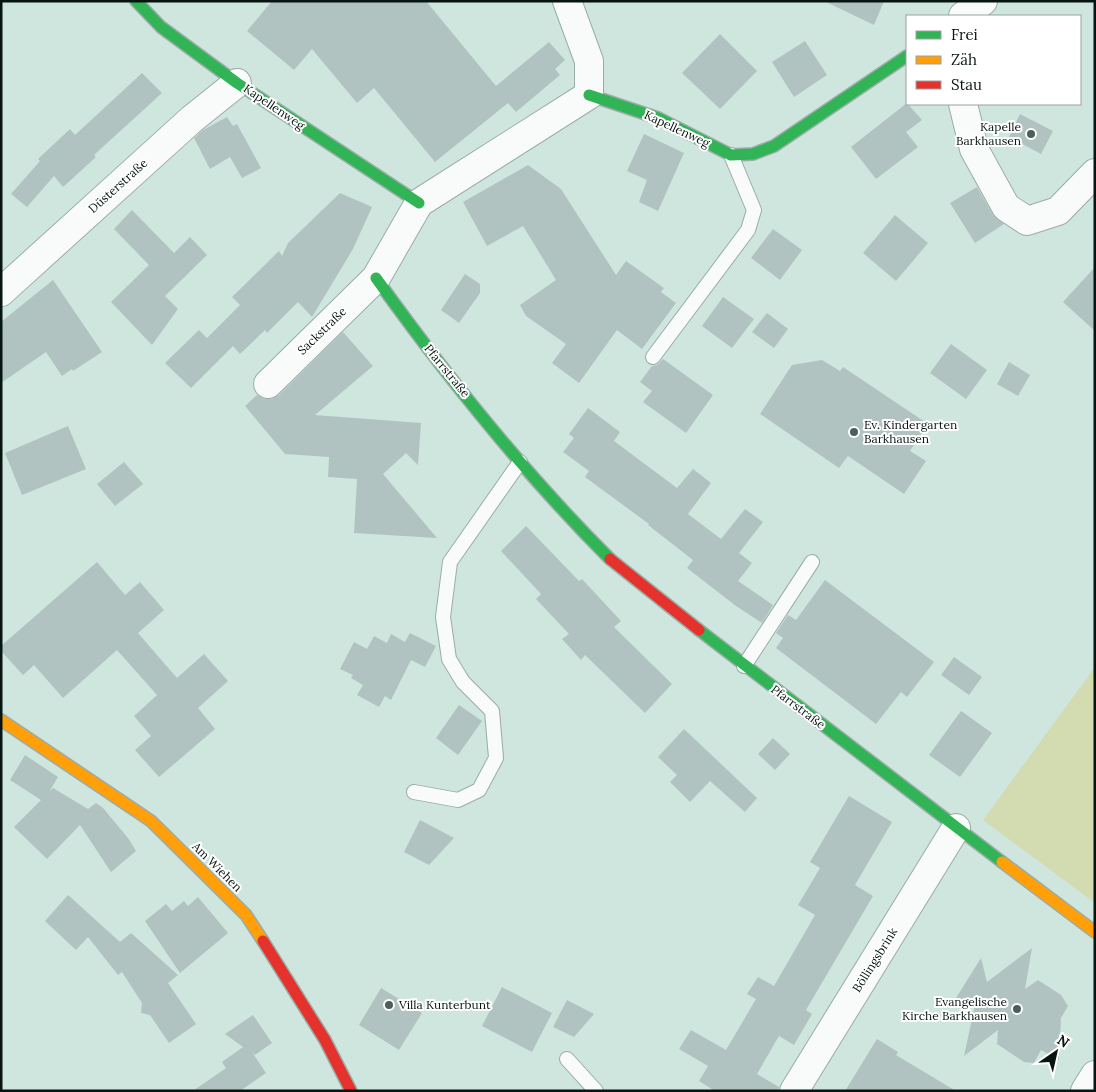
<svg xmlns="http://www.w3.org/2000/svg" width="1096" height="1092" font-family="Lora,serif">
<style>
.green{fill:#d3dbb1}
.building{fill:#b1c3c1}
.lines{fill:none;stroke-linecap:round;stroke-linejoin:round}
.lane-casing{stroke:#9aaca7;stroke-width:16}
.street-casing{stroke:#9aaca7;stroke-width:30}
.fast-casing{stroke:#9aaca7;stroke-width:14}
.slow-casing{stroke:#9aaca7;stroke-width:14}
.jam-casing{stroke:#9aaca7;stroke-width:14}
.lane{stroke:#f8fbfa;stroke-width:14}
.street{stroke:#f8fbfa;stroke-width:28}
.fast{stroke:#30b455;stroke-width:11}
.slow{stroke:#ff9f0a;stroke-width:11}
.jam{stroke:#e5322d;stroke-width:11}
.poi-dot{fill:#4c5e59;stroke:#fff;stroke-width:2}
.labels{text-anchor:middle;stroke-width:4;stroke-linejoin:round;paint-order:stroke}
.street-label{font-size:12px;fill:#061511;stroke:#fff}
.poi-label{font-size:12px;fill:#061511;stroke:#fff;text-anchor:end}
</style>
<rect width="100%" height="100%" fill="#cfe6df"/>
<path class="green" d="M1095,667V903L983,820Z"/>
<g class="building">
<path d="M272,1H426L496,86L549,42L565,60L555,69L560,75L516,112L508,103L435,162L374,88L357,103L312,49L294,70L247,31Z"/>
<path d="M824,1H884L874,25Z"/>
<path d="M720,34L757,71L720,109L682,73Z"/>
<path d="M805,41L827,75L794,97L772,62Z"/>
<path d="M142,73L162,93L94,155L96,157L63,187L54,176L27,207L11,194L40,161L38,159L70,129L75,135Z"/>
<path d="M907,103L922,120L906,132L918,147L876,179L851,147Z"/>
<path d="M1020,114L1053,131L1041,154L1009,137Z"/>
<path d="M227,117L233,126L237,124L261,168L242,178L230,157L210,169L194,138L203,130Z"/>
<path d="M644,134L684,153L658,211L639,202L647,180L627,171Z"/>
<path d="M528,165L561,189L616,275L626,261L664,288L661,292L676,303L642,349L617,330L579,383L552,363L566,344L526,316L520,305L556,280L523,226L487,246L463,202Z"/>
<path d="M977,187L993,215L1004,224L975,243L950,203Z"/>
<path d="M340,193L372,207L353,249L312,317L298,302L267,333L265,330L240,354L233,346L191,388L165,363L199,330L207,338L240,305L232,297L279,251L282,256L288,243Z"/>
<path d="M132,210L174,253L190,237L207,255L165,296L178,309L152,345L111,302L149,265L114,229Z"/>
<path d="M895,215L928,243L896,281L863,253Z"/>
<path d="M773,229L802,250L780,280L751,258Z"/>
<path d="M1095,267V331L1063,302Z"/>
<path d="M465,274L480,284V293L459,323L441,310Z"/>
<path d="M53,280L102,352L73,371L72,369L62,376L46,352L1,383V322Z"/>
<path d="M723,297L754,319L732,348L702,326Z"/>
<path d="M767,313L788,329L774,348L752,332Z"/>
<path d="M343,332L373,366L315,415L421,423L418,465L406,453L383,474L437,538L354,533L357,479L328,477L329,457L285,454L245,406L257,395L264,399H272L279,395Z"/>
<path d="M951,344L987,370L966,399L930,373Z"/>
<path d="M663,359L713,395L686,433L643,402L652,391L640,382L652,366L657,365Z"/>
<path d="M822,360L840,371L843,367L928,424L910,451L926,461L904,494L848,456L839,468L760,414L792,365Z"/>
<path d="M1009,362L1030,375L1018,396L997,384Z"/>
<path d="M588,408L620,432L614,441L677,488L693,469L711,483L688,514L721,539L745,509L763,522L739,553L752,563L738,581L773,605L762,623L736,606L687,568L693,560L648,525L649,524L585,477L589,471L563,452L574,438L569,434Z"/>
<path d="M68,426L86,469L22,495L5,453Z"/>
<path d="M124,462L143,484L115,506L97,484Z"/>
<path d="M526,526L579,581L582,579L621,621L614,627L672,684L645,713L585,655L581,660L562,639L569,634L536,599L541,594L501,551Z"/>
<path d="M97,562L125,595L140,582L164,610L138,633L177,678L204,654L228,681L198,708L215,729L159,777L135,750L151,736L134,716L157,695L117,650L63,698L34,665L23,675L1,651V646Z"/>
<path d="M825,580L934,662L907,697L901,692L876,724L776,648L783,638L776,633L788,615L796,620Z"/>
<path d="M410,633L436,646L425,667L411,660L391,700L385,696L379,707L357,695L363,685L351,678L353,675L340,669L354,642L367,649L374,636L387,643L391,634L405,642Z"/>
<path d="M954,657L982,677L969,695L941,675Z"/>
<path d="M459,705L482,721L458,755L436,738Z"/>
<path d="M961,711L992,733L960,777L929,755Z"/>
<path d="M684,729L757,798L745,812L710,781L690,802L670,782L677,775L658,757Z"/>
<path d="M773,738L790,754L775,770L758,754Z"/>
<path d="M25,755L58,777L49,792L53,788L88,809L96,803L103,808L128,838L136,851L111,872L80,825L47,859L14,827L41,800L10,780Z"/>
<path d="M849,796L892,822L855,885L873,896L806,1010L812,1014L794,1045L779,1036L757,1074L779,1087L778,1091H715L699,1081L708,1066L679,1049L691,1030L726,1050L756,999L747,994L758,977L774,986L815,915L798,905L820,868L810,862Z"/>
<path d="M420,820L454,838L429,865L404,852Z"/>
<path d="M68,895L120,942L131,933L178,975L168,983L196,1024L169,1043L150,1015L141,1013L142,1003L122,972L118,975L88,937L76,950L45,921Z"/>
<path d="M198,897L228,933L180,973L145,921L166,904L172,911L184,901L188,906Z"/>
<path d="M1032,948L1025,989L1038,980L1061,995L1068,1006L1061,1018L1059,1060L1041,1050L1034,1063L1024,1062L997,1044L998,1030L964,1056L976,1000L951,1006L981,958L987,982Z"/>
<path d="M502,987L552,1013L532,1052L482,1026Z"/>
<path d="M381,988L422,1013L399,1050L359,1025Z"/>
<path d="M567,1000L594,1014L574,1037L553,1027Z"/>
<path d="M253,1015L272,1043L255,1055L252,1052L266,1073L240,1091H193L226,1068L222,1062L243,1047L225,1034Z"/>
<path d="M877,1039L898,1052L896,1055L956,1091H845Z"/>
</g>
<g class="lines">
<g class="lane-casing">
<g id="lane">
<path d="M653,357L748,230L754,210L731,155"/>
<path d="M744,666L812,562"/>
<path d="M414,792L458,800L479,790L496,758L492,711L463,682L449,659L443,617L450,562L520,462"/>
<path d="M567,1059L596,1091"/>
</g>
</g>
<g class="street-casing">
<g id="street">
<path d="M963,16L983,1"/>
<path d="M963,104L974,149L1006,207L1027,221L1058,211L1095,173"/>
<path d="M1,292L192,119L237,83"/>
<path d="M268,384L376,278L419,203L589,95V61L567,1"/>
<path d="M794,1091L956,828"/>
<path d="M1085,1091L1095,1075"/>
</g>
</g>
<g class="fast-casing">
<g id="fast">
<path d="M136,1L161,27L237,83L419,203"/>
<path d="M589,95L658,118L731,155L753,154L774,146L907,56"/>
<path d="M376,278C447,377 524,473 610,559"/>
<path d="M699,630L1002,862"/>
</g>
</g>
<g class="slow-casing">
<g id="slow">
<path d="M1,720L151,821L246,915L263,941"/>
<path d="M1002,862L1095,932"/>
</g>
</g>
<g class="jam-casing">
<g id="jam">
<path d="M610,559L699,630"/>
<path d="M263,941L325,1040L351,1091"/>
</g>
</g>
<use href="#lane" class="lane"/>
<use href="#street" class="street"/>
<use href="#fast" class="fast"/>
<use href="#slow" class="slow"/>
<use href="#jam" class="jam"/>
</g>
<g class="poi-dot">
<circle cx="1031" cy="134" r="5"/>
<circle cx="854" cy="432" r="5"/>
<circle cx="389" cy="1005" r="5"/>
<circle cx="1017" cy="1009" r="5"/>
</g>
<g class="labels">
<g class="street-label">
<text transform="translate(274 107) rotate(34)" y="4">Kapellenweg</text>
<text transform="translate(677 129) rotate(25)" y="4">Kapellenweg</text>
<text transform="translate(118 186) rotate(-42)" y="4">Düsterstraße</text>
<text transform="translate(322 331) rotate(-44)" y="4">Sackstraße</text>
<text transform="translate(447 371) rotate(51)" y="4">Pfarrstraße</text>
<text transform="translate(798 707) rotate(37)" y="4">Pfarrstraße</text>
<text transform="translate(217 867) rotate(45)" y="4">Am Wiehen</text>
<text transform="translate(875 960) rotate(-58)" y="4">Böllingsbrink</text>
</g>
<g class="poi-label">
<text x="1021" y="131">Kapelle<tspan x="1021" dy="14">Barkhausen</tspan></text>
<text x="864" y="429" text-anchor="start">Ev. Kindergarten<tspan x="864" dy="14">Barkhausen</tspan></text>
<text x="1007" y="1006">Evangelische<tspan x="1007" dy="14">Kirche Barkhausen</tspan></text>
<text x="399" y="1009" text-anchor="start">Villa Kunterbunt</text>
</g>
</g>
<rect width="1096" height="1092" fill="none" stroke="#061511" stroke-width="5"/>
<rect x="906" y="15" width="175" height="90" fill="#ffffff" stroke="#9ba1a0"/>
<rect x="916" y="31" width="25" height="8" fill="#30b455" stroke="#9ba1a0"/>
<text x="951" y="40" font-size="15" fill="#061511">Frei</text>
<rect x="916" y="56" width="25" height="8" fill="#ff9f0a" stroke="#9ba1a0"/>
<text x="951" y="65" font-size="15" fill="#061511">Zäh</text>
<rect x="916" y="81" width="25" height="8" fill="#e5322d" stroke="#9ba1a0"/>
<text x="951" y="90" font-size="15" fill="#061511">Stau</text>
<g transform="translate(1056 1052) rotate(34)" stroke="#ffffff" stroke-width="4" paint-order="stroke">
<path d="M0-4L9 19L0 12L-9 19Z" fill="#061511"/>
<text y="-8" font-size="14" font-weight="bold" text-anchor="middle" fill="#061511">N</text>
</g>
</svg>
